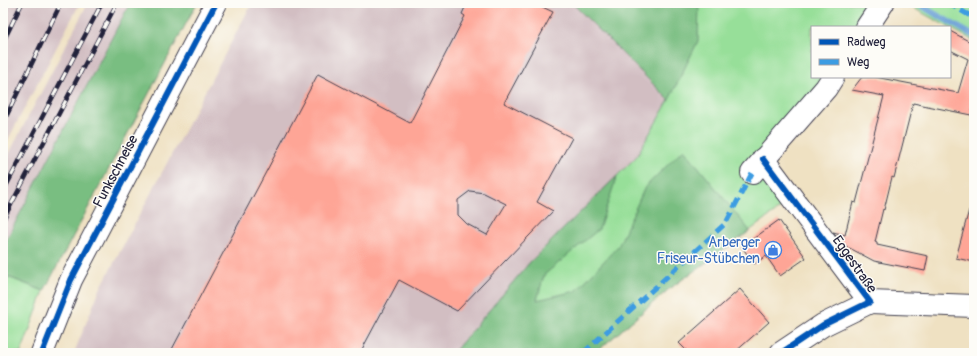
<svg xmlns="http://www.w3.org/2000/svg" width="977" height="356" font-family="Pangolin,sans-serif">
<style>
.industrial{fill:#d2bec2}
.green{fill:#97df99;stroke:#5c806a}
.forest{fill:#79be81;stroke:#4e705e}
.lines{fill:none;stroke-linecap:round;stroke-linejoin:round}
.stream{stroke:#679ed5;stroke-width:6}
.building{fill:#fea596;fill-rule:evenodd}
.minor-casing{stroke:#413f4f;stroke-width:24}
.minor{stroke:#fff;stroke-width:22}
.rail-casing{stroke:#22223b;stroke-width:4.5}
.rail{stroke:#fdfcf7;stroke-width:3;stroke-dasharray:9;stroke-linecap:butt}
.quiet{stroke:#3c9ce2;stroke-width:5;stroke-dasharray:10 5;stroke-linecap:butt}
.cycleway-casing{stroke:#fdfcf7;stroke-width:8}
.cycleway{stroke:#0057b8;stroke-width:6}
.labels{text-anchor:middle;stroke-width:3;stroke-linejoin:round;paint-order:stroke}
.street-label{font-size:14px;fill:#22223b;stroke:#fdfcf7}
.shop-label{font-size:14px;fill:#366cbe;stroke:#fdfcf7;text-anchor:end}
</style>
<rect width="100%" height="100%" fill="#fdfcf7"/>
<filter id="ink" filterUnits="userSpaceOnUse"><feTurbulence type="fractalNoise" baseFrequency=".025" numOctaves="2"/><feDisplacementMap in="SourceGraphic" scale="8" xChannelSelector="R" yChannelSelector="G"/><feConvolveMatrix kernelMatrix="1 2 1 2 8 2 1 2 1" color-interpolation-filters="sRGB"/></filter>
<filter id="wash" filterUnits="userSpaceOnUse"><feTurbulence type="fractalNoise" baseFrequency=".012" numOctaves="4" result="noise"/><feDisplacementMap in="SourceGraphic" scale="16" xChannelSelector="R" yChannelSelector="G"/><feGaussianBlur stdDeviation="0.9" result="paint"/><feColorMatrix in="noise" values="0 0 0 0 0 0 0 0 0 0 0 0 0 0 0 0 0 1.4 0 .05"/><feComposite in="paint" operator="in"/></filter>
<g filter="url(#wash)">
<rect width="100%" height="100%" fill="#efe1c2"/>
<g class="industrial">
<path d="M3,3H80L3,149Z"/>
<path d="M88,3H130L3,246V165Z"/>
<path d="M252,3H572L669,100L636,157L531,261L453,353H74L99,291Z"/>
</g>
<g class="green">
<path d="M572,3H885L870,27H812V77H841L768,158L785,205L669,289L602,347L597,353H453L531,261L636,157L669,100Z"/>
<path d="M904,3H974V41Z"/>
<path d="M3,275L44,291L21,353H3Z"/>
</g>
<g class="forest">
<path d="M130,3H197L44,291L3,275V246Z"/>
<path d="M572,3H699L698,41L669,100Z"/>
<path d="M684,149L750,231L669,289L602,347L597,353H453L531,261L617,176L599,229L544,275L537,300L576,291L619,245L645,187Z"/>
</g>
<g class="lines">
<path class="stream" d="M918,4L974,36"/>
</g>
<g id="blocks">
<g class="building">
<path d="M467,3H534L553,12L504,103L572,138L537,202L553,211L457,311L399,280L360,353H170L318,74L410,123L465,16L462,14ZM470,191L484,193L506,204L487,235L467,224L458,215V200Z"/>
<path d="M950,31L974,44V104L971,115L913,103L894,178L892,177L884,210L883,209L875,242L877,243V245L928,256L925,271L874,261L842,244L833,232L845,235L853,202L856,203L884,96L852,90L862,77H875L958,93L968,59L950,50Z"/>
<path d="M969,210H974V262L956,258Z"/>
<path d="M779,220L806,258L780,276L766,256L754,264L742,247Z"/>
<path d="M740,289L769,322L734,353H689L679,343Z"/>
</g>
</g>
</g>
<g filter="url(#ink)">
<use href="#blocks" fill-opacity="0" stroke="#413f4f" stroke-width="1"/>
<g class="lines">
<g class="minor-casing">
<g id="minor">
<path d="M867,27L883,3"/>
<path d="M763,159L870,302L823,325L781,353"/>
<path d="M752,173L826,88L833,77"/>
<path d="M870,302L974,306"/>
<path d="M42,353L71,280L216,3"/>
</g>
</g>
<use href="#minor" class="minor"/>
<g class="rail-casing">
<g id="rail">
<path d="M3,42L22,3"/>
<path d="M3,69L5,65"/>
<path d="M3,123L61,3"/>
<path d="M3,192L102,3"/>
<path d="M3,220L117,3"/>
</g>
</g>
<use href="#rail" class="rail"/>
<g class="quiet">
<path d="M948,3L974,18"/>
<path d="M583,353L726,223L752,173"/>
</g>
<g class="cycleway-casing">
<g id="cycleway">
<path d="M763,159L870,302L823,325L781,353"/>
<path d="M42,353L71,280L216,3"/>
</g>
</g>
<use href="#cycleway" class="cycleway"/>
</g>
</g>
<defs>
<g id="shop-ring" transform="scale(0.9)"><circle r="9.5" fill="#fdfcf7" stroke="#3f7fe0" stroke-width="1.5"/><path d="M-5-2.5h2.3a2.7 3.5 0 0 1 5.4 0H5L5.5 6h-11ZM-1.5-2.5h3a1.5 2.3 0 0 0-3 0Z" fill="#3f7fe0"/></g>
</defs>
<g fill-rule="evenodd">
<use href="#shop-ring" x="773" y="250"/>
</g>
<g class="labels">
<g class="street-label">
<text transform="translate(115 171) rotate(-62)" y="5">Funkschneise</text>
<text transform="translate(855 264) rotate(55)" y="5">Eggestraße</text>
</g>
<g class="shop-label">
<text x="760" y="247">Arberger<tspan x="760" dy="16">Friseur-Stübchen</tspan></text>
</g>
</g>
<rect width="977" height="356" fill="none" stroke="#fdfcf7" stroke-width="16"/>
<rect x="811" y="26" width="140" height="52" fill="#fdfcf7" stroke="#a5a5ac"/>
<rect x="819" y="39" width="20" height="6" fill="#0057b8" stroke="#a5a5ac"/>
<text x="847" y="46" font-size="12" fill="#22223b">Radweg</text>
<rect x="819" y="59" width="20" height="6" fill="#3c9ce2" stroke="#a5a5ac"/>
<text x="847" y="66" font-size="12" fill="#22223b">Weg</text>
</svg>
